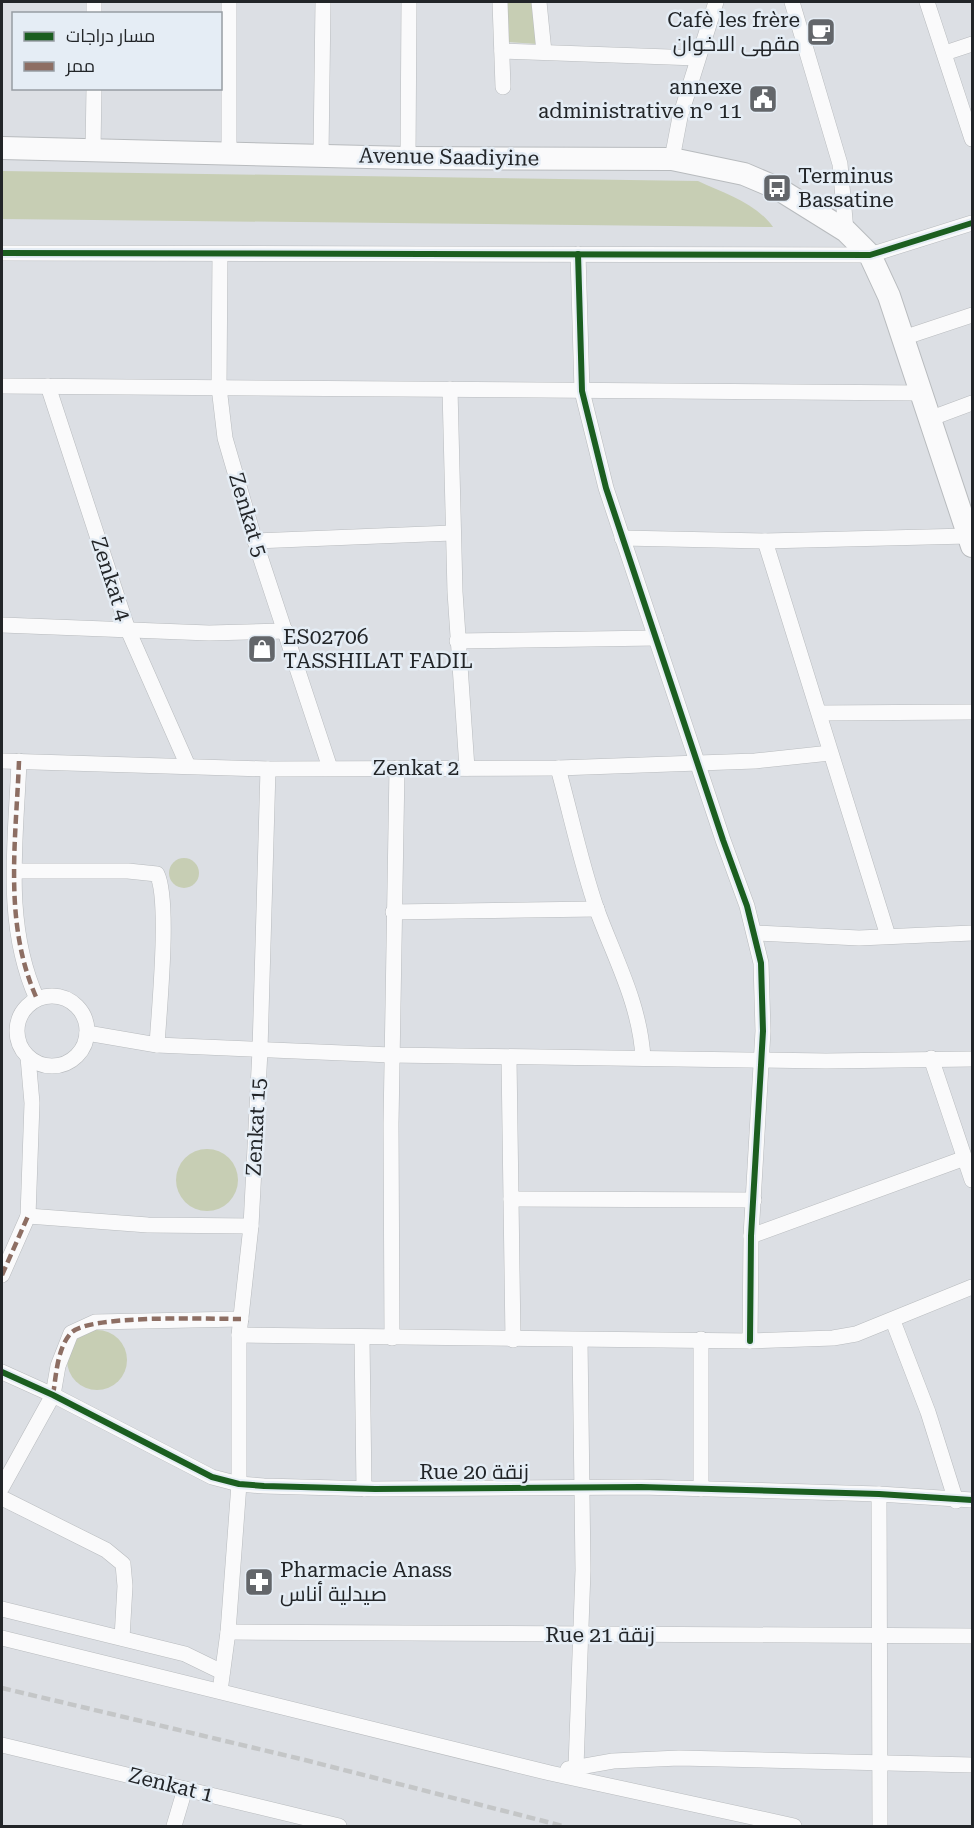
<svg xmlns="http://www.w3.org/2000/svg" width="974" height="1828" font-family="'Roboto Serif',Cairo,serif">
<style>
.green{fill:#c7ceb4}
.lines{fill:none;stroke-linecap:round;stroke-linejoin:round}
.street-casing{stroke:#b8bbbe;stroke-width:16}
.secondary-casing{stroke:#b8bbbe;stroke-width:24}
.street{stroke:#fafafb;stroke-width:15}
.secondary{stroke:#fafafb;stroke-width:22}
.rail{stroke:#c4c6c7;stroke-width:4.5;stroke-dasharray:9 4.5;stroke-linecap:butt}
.quiet{stroke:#8d6e63;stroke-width:4.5;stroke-dasharray:9 4.5;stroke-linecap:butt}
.cycleway-casing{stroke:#e5edf5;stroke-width:10}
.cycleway{stroke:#1b5e20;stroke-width:6}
.labels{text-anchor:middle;stroke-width:5;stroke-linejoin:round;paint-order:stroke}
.poi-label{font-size:21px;fill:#222528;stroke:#e5edf5;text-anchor:start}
.street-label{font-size:21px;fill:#222528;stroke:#e5edf5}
</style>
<rect width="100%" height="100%" fill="#dcdfe4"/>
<g class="green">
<path d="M507,2H537V44L507,42Z"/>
<path d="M2,171L698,181C725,194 755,202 773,227L2,219Z"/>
<circle cx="184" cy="873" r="15"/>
<circle cx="207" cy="1180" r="31"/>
<circle cx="97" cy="1360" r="30"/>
</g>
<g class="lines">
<g class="street-casing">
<g id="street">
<path d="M94,2V14"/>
<path d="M229,2V153"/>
<path d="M500,2L503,87"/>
<path d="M539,2L544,52"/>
<path d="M792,2L840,164L846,231"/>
<path d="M927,2L972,139"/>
<path d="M502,51L697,58"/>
<path d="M945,53L972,44"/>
<path d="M93,150L94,88"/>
<path d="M321,155L323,2"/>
<path d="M408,158L409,2"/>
<path d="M672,159L680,117L716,2"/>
<path d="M2,253L870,255L972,223"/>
<path d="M220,254L219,387L225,438L255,541L330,768"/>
<path d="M578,254L582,391L606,488L723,840L747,906L761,963L763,1031L751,1236L750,1341"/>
<path d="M903,338L972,315"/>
<path d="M2,386L921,393"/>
<path d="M48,386L128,630L188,766"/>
<path d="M450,389L455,592L467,768"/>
<path d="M929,419L972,403"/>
<path d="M622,538L765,541L968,536"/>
<path d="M255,541L452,533"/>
<path d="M765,541L888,936"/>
<path d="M2,625L209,633L286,631"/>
<path d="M457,641L656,638"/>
<path d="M820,713L972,712"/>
<path d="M2,761L268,769L558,768L755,761L830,753"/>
<path d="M19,761C16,841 3,924 37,999"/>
<path d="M558,768C571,815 581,864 597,910C615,959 640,1004 643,1058"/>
<path d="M15,871H128L157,874C170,900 159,1011 157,1045"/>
<path d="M393,912L597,909"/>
<path d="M755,933L859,938L972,933"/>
<circle cx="52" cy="1031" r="35"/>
<path d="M87,1033L157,1045L391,1055L826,1061L972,1059"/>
<path d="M509,1058L513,1340"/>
<path d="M931,1058L972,1180"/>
<path d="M511,1199L754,1200"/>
<path d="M28,1216L148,1225L251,1226"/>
<path d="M751,1236L965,1158"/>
<path d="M2,1275L28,1216L32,1103L28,1057"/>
<path d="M893,1321L928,1412L956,1501"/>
<path d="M239,1335L750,1341L833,1338L856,1334L972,1287"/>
<path d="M362,1338L364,1489"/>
<path d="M392,1338L391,1124L397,768"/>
<path d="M2,1372L53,1395L212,1477L239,1484L264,1486L375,1489L641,1487L879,1494L972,1500"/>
<path d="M2,1487L53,1395L58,1366L71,1333L95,1322L241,1319"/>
<path d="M701,1489V1339"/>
<path d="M879,1494L880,1826"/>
<path d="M2,1498L106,1550L123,1564L125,1586L122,1638"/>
<path d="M2,1609L185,1654L222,1672"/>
<path d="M228,1632L972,1636"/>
<path d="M2,1638L550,1773L794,1826"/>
<path d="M220,1691L228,1632L239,1484V1335L251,1226L260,1050L268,769"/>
<path d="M2,1745L339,1826"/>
<path d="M576,1767L583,1570L580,1340"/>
<path d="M568,1769L613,1761L679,1758L972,1765"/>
<path d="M174,1826L185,1789"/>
</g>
</g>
<g class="secondary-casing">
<path id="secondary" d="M2,148L408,158L672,159L744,174L777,188L846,231L870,255L889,296L972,546"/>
</g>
<use href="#street" class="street"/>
<use href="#secondary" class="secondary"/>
<path class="rail" d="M2,1688L301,1759L563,1826"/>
<g class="quiet">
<path d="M19,761C16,841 3,924 37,999"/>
<path d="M2,1275L28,1216"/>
<path d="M53,1395C56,1377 57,1348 71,1333C89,1314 211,1319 241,1319"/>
</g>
<g class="cycleway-casing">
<g id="cycleway">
<path d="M2,253L870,255L972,223"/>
<path d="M578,254L582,391L606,488L723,840L747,906L761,963L763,1031L751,1236L750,1341"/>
<path d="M2,1372L53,1395L212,1477L239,1484L264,1486L375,1489L641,1487L879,1494L972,1500"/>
</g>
</g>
<use href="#cycleway" class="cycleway"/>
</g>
<defs>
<g id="cafe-square" transform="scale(1.5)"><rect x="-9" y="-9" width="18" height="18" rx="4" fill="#63666a" stroke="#e5edf5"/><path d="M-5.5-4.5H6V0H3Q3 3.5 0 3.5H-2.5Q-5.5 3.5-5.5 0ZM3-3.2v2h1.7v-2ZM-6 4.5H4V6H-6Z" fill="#fff"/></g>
<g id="civic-square" transform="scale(1.5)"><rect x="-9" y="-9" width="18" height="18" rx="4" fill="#63666a" stroke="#e5edf5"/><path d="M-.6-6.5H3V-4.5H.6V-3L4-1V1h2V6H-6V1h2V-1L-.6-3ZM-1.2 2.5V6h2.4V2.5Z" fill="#fff"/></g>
<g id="bus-square" transform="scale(1.5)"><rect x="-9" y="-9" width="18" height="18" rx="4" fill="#63666a" stroke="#e5edf5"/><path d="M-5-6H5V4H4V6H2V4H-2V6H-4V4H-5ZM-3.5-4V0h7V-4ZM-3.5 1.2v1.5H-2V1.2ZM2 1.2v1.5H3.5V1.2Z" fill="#fff"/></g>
<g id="shop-square" transform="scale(1.5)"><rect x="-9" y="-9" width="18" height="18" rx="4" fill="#63666a" stroke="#e5edf5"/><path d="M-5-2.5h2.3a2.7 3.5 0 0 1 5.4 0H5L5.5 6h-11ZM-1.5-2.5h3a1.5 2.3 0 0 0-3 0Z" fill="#fff"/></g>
<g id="pharmacy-square" transform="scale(1.5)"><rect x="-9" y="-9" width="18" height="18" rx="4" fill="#63666a" stroke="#e5edf5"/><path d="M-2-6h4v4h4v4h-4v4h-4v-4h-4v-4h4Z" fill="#fff"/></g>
</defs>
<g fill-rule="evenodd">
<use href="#cafe-square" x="821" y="32"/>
<use href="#civic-square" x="763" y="99"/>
<use href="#bus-square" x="777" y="188"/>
<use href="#shop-square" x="262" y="649"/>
<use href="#pharmacy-square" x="259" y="1582"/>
</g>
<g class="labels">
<g class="poi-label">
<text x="800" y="27" text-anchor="end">Cafè les frère<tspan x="800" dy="24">مقهى الاخوان</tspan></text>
<text x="742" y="94" text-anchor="end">annexe<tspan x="742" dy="24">administrative n° 11</tspan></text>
<text x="798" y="183">Terminus<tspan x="798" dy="24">Bassatine</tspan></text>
<text x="283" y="644">ES02706<tspan x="283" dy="24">TASSHILAT FADIL</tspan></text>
<text x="280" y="1577">Pharmacie Anass<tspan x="280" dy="24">صيدلية أناس</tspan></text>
</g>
<g class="street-label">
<text transform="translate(449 157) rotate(1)" y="7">Avenue Saadiyine</text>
<text transform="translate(248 515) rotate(73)" y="7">Zenkat 5</text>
<text transform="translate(111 579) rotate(72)" y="7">Zenkat 4</text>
<text x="416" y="775">Zenkat 2</text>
<text transform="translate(256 1127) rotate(-87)" y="7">Zenkat 15</text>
<text x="474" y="1479">Rue 20 زنقة</text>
<text x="600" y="1642">Rue 21 زنقة</text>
<text transform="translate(171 1785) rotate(14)" y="7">Zenkat 1</text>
</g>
</g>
<rect width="974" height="1828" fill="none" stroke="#222528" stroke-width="6"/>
<rect x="12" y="12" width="210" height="78" fill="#e5edf5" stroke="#979da3" stroke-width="1.5"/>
<rect x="24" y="32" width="30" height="9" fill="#1b5e20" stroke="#979da3" stroke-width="1.5"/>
<text x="66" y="42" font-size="18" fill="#222528">مسار دراجات</text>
<rect x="24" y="62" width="30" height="9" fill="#8d6e63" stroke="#979da3" stroke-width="1.5"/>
<text x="66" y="72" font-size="18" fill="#222528">ممر</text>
</svg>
